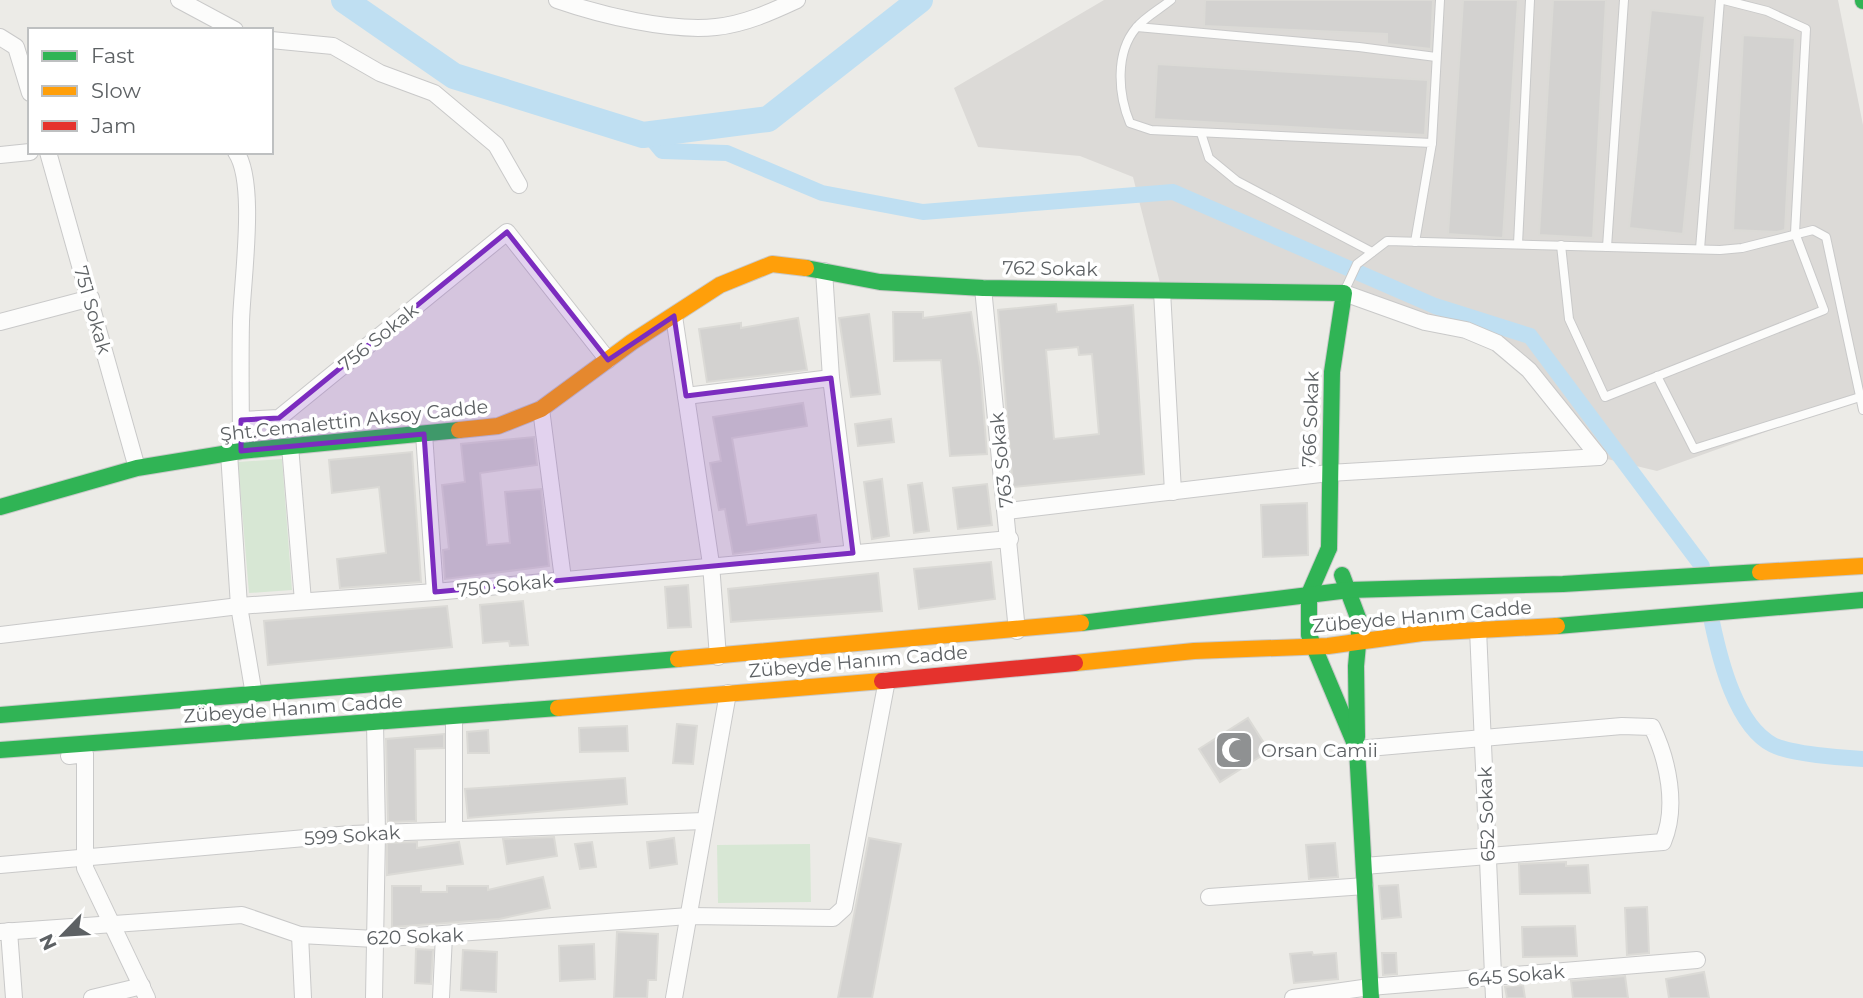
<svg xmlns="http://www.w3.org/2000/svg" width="1863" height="998" font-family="Montserrat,sans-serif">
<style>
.industrial{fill:#dcdad7}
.green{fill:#d7e7d4}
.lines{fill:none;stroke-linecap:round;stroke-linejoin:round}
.canal{stroke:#bfdff2;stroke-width:16}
.river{stroke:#bfdff2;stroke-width:26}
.building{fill:#d3d2d0;stroke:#dbdad6;stroke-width:2;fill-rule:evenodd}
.lane-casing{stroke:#c9c9c9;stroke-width:10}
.street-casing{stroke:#c9c9c9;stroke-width:18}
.fast-casing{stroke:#c9c9c9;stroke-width:18}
.slow-casing{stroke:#c9c9c9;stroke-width:18}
.jam-casing{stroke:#c9c9c9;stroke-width:18}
.lane{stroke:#fcfcfb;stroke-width:8}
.street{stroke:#fcfcfb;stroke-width:16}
.fast{stroke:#30b455;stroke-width:16}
.slow{stroke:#ff9f0a;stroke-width:16}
.jam{stroke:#e5322d;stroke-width:16}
.marked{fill:#7b2cbf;fill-opacity:0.2;stroke:#7b2cbf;stroke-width:5;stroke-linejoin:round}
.labels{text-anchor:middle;stroke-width:7;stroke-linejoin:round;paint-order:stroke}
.street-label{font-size:19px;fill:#5d6164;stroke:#fff}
.poi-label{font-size:19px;fill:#5d6164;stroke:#fff;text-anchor:start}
</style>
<rect width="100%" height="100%" fill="#ecebe7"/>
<path class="industrial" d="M1104,0H1838L1863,125V397L1657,471L1599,457L1497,343L1344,293L1162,291L1133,177L1080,156L978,147L954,88Z"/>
<g class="green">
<path d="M282,459L292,590L249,593L238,462Z"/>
<path d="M810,844L811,902L718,903L717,845Z"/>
</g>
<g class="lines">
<g class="canal">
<path d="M648,134L662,151L727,153L822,193L923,212L1173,192L1435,306L1530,336L1702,566"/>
<path d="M1712,622C1720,660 1736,726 1773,745C1791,754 1842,758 1863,759"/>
</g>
<path class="river" d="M344,0L454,76L643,135L768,119L920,0"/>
</g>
<g class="building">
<path d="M1205,0H1433L1431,49L1387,44V34L1204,26Z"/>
<path d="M1463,0H1518L1503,238L1448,234Z"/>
<path d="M1553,0H1606L1593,238L1539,235Z"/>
<path d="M1651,10L1705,16L1683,234L1629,228Z"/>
<path d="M1743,35L1795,38L1785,230L1777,232L1733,230Z"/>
<path d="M1157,64L1428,80L1425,135L1154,119Z"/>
<path d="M1056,304L1057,312L1133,305L1144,474L1013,487L998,310ZM1078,347L1079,355L1092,354L1099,434L1054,439L1046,350Z"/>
<path d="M893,312H923V318L971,312L980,368L987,454L950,456L941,360L894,361Z"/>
<path d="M869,314L880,394L851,397L839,318Z"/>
<path d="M798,318L807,370L707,382L699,329L741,323V328Z"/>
<path d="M803,403L807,426L732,438L747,525L816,515L820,542L733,554L725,509L719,510L710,463L721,461L713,417Z"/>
<path d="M891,419L894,442L858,446L855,424Z"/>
<path d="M534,437L537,465L480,473L487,545L510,543L505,492L541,489L549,566L445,579L443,550L449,549L442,485L465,482L461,444Z"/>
<path d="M412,452L421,582L340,588L337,559L386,553L379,487L332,493L329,460Z"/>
<path d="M882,479L889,536L872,539L864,482Z"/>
<path d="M922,483L929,531L914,533L908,485Z"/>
<path d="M987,484L992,525L958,529L953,488Z"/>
<path d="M1307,503L1308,555L1263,557L1261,505Z"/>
<path d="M991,562L995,599L919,609L914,569Z"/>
<path d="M878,573L882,611L731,622L728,589Z"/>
<path d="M688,585L691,627L668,628L665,587Z"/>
<path d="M523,601L528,645L510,646L509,641L483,643L480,605Z"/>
<path d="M447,606L452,647L268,665L264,621Z"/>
<path d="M1248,718L1269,751L1220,782L1199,749Z"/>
<path d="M677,724L697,726L693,764L673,763Z"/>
<path d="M627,726L628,751L580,752L579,728Z"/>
<path d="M488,730L489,753H468L467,732Z"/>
<path d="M444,734V748L415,749L416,821L388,822L386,739Z"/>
<path d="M625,778L627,804L468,818L465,789Z"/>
<path d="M554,837L557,856L507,864L503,839Z"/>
<path d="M674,838L677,864L650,868L647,842Z"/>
<path d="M869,838L901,844L872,998H838Z"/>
<path d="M417,842V848L459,842L463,864L387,875V843Z"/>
<path d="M592,842L596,867L580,869L575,844Z"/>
<path d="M1335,843L1338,877L1309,879L1306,845Z"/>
<path d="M1566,862V866L1588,865L1590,893L1520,894L1519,864Z"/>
<path d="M543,877L550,908L499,919L392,927V886H421V892H447V886H488V890Z"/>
<path d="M1398,885L1401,917L1382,919L1379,886Z"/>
<path d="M1647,907L1649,953L1627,955L1625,908Z"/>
<path d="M1575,926L1577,956L1523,957L1522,927Z"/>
<path d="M617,932L658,934L656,980H648L647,998H614Z"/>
<path d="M594,944L595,979L560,981L559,946Z"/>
<path d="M416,949L433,950L431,984L415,983Z"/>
<path d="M463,950L497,952L496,992L461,990Z"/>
<path d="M1312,952L1313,955L1336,953L1338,979L1294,983L1290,954Z"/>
<path d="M1382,953H1396L1397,974L1383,975Z"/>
<path d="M1704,972L1709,998H1669L1666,979Z"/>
<path d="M1625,976L1628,998H1573L1571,981Z"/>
<path d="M1523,985L1525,998H1507L1505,987Z"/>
</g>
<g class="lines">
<g class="lane-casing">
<g id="lane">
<path d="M1171,0C1160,9 1145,17 1136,28C1115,53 1118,94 1130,123L1151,130L1432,143L1415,242"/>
<path d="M1137,27L1359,47L1436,57"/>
<path d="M1201,133L1209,158L1237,181L1372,252"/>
<path d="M1432,143L1440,0"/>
<path d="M1518,244L1530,0"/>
<path d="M1561,245L1569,319L1605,397L1824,310L1795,233L1806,29L1767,11L1724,0"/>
<path d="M1607,247L1624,0"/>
<path d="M1700,249L1720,0"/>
<path d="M1344,292L1357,264L1387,241L1720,250L1742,248L1813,230L1826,237L1863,410"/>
<path d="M1657,376L1694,449L1860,397"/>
</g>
</g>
<g class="street-casing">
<g id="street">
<path d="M179,0L235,30"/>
<path d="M557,0C600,15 670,32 716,27C745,24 771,12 797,0"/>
<path d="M0,37L16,47L30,93"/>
<path d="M271,40L333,46L380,73L434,93L496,145L519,185"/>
<path d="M48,152L137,468"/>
<path d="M236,152C257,183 242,281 241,322C240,365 241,408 241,451"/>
<path d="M0,155L30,152"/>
<path d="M824,271L831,378L853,553"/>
<path d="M983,288L1017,631"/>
<path d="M1162,291L1173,492"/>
<path d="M1344,293L1425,322L1466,330L1497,343L1529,370L1599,457"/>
<path d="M674,316L711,564L718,657"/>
<path d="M0,322L91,298"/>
<path d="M686,396L831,378"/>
<path d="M541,409L563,579"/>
<path d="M241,420L279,418L507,232L608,360"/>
<path d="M424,434L435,592"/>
<path d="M290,446L303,601"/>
<path d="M229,453L239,606L254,695"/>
<path d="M1007,511L1329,473L1599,457"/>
<path d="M1478,629L1494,998"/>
<path d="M0,635L239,606L435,592L1010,539"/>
<path d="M454,716V828"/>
<path d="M1357,749L1622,726L1652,727C1668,760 1678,807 1663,842L1364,866"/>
<path d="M69,756L85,754V868L147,998"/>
<path d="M0,865L351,834L704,821"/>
<path d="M1209,897L1365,886"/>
<path d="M9,931L14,998"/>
<path d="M0,932L242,915L300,935L375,939L689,916L833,918L844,908L887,680"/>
<path d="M300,935L303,998"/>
<path d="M92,998L142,986"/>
<path d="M374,998L377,833L375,723"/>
<path d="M441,998L444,935"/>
<path d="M674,998L728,693"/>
<path d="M1293,998L1370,987L1697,960"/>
</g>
</g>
<g class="fast-casing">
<g id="fast">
<path d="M1863,0V1"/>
<path d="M806,268L880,282L983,288L1344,293L1332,372L1329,548"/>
<path d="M0,507L137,468L241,451L459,430"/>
<path d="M1329,548L1309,594V635L1357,749"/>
<path d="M1342,575L1360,623L1356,666L1357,737"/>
<path d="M1081,623L1349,590L1563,584L1760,572"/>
<path d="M1557,626L1863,600"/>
<path d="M0,715L678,659"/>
<path d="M1357,749L1371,998"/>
<path d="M0,750L558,708"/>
</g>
</g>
<g class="slow-casing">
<g id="slow">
<path d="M459,430L498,426L541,409L632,342L720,285L772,264L806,268"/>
<path d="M1760,572L1863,566"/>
<path d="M678,659L1081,623"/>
<path d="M1075,663L1194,651L1328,646L1422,633L1557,626"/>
<path d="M558,708L882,681"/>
</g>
</g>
<g class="jam-casing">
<path id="jam" d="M882,681L1075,663"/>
</g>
<use href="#lane" class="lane"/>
<use href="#street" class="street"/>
<use href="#fast" class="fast"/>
<use href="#slow" class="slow"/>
<use href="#jam" class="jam"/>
</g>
<path class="marked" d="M507,232L608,360L674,316L686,396L831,378L853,553L435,592L424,434L241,451V420L279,418Z"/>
<defs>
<g id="mosque-square" transform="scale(2.0125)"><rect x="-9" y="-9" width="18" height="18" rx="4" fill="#8f9192" stroke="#fff"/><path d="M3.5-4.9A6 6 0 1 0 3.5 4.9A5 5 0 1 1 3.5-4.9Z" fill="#fff"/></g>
</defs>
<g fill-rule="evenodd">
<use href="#mosque-square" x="1234" y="750"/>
</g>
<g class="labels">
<g class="street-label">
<text transform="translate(1050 268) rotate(1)" y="7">762 Sokak</text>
<text transform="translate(93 310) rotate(74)" y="7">751 Sokak</text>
<text transform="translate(378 337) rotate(-39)" y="7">756 Sokak</text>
<text transform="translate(1310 419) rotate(-88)" y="7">766 Sokak</text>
<text transform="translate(354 420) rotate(-6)" y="7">Şht.Cemalettin Aksoy Cadde</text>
<text transform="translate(1001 460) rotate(-96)" y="7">763 Sokak</text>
<text transform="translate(505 585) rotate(-6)" y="7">750 Sokak</text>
<text transform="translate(1422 616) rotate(-5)" y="7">Zübeyde Hanım Cadde</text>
<text transform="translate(858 661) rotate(-5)" y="7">Zübeyde Hanım Cadde</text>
<text transform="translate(293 708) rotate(-4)" y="7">Zübeyde Hanım Cadde</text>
<text transform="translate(1486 814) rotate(-92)" y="7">652 Sokak</text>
<text transform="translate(352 835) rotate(-4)" y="7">599 Sokak</text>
<text transform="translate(415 936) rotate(-2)" y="7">620 Sokak</text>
<text transform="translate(1516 975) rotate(-5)" y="7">645 Sokak</text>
</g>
<g class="poi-label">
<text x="1261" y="757">Orsan Camii</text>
</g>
</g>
<rect x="28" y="28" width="245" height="126" fill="#ffffff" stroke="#bec0c1" stroke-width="2"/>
<rect x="42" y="51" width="35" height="10" fill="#30b455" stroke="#bec0c1" stroke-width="2"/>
<text x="91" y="63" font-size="21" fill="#5d6164">Fast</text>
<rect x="42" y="86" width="35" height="10" fill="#ff9f0a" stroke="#bec0c1" stroke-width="2"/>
<text x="91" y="98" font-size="21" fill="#5d6164">Slow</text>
<rect x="42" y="121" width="35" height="10" fill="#e5322d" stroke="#bec0c1" stroke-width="2"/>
<text x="91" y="133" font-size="21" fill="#5d6164">Jam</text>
<g transform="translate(63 935) rotate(245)" stroke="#ffffff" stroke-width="5" paint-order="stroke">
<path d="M0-5L12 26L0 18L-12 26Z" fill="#5d6164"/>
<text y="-10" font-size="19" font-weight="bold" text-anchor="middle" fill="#5d6164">N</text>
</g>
</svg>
